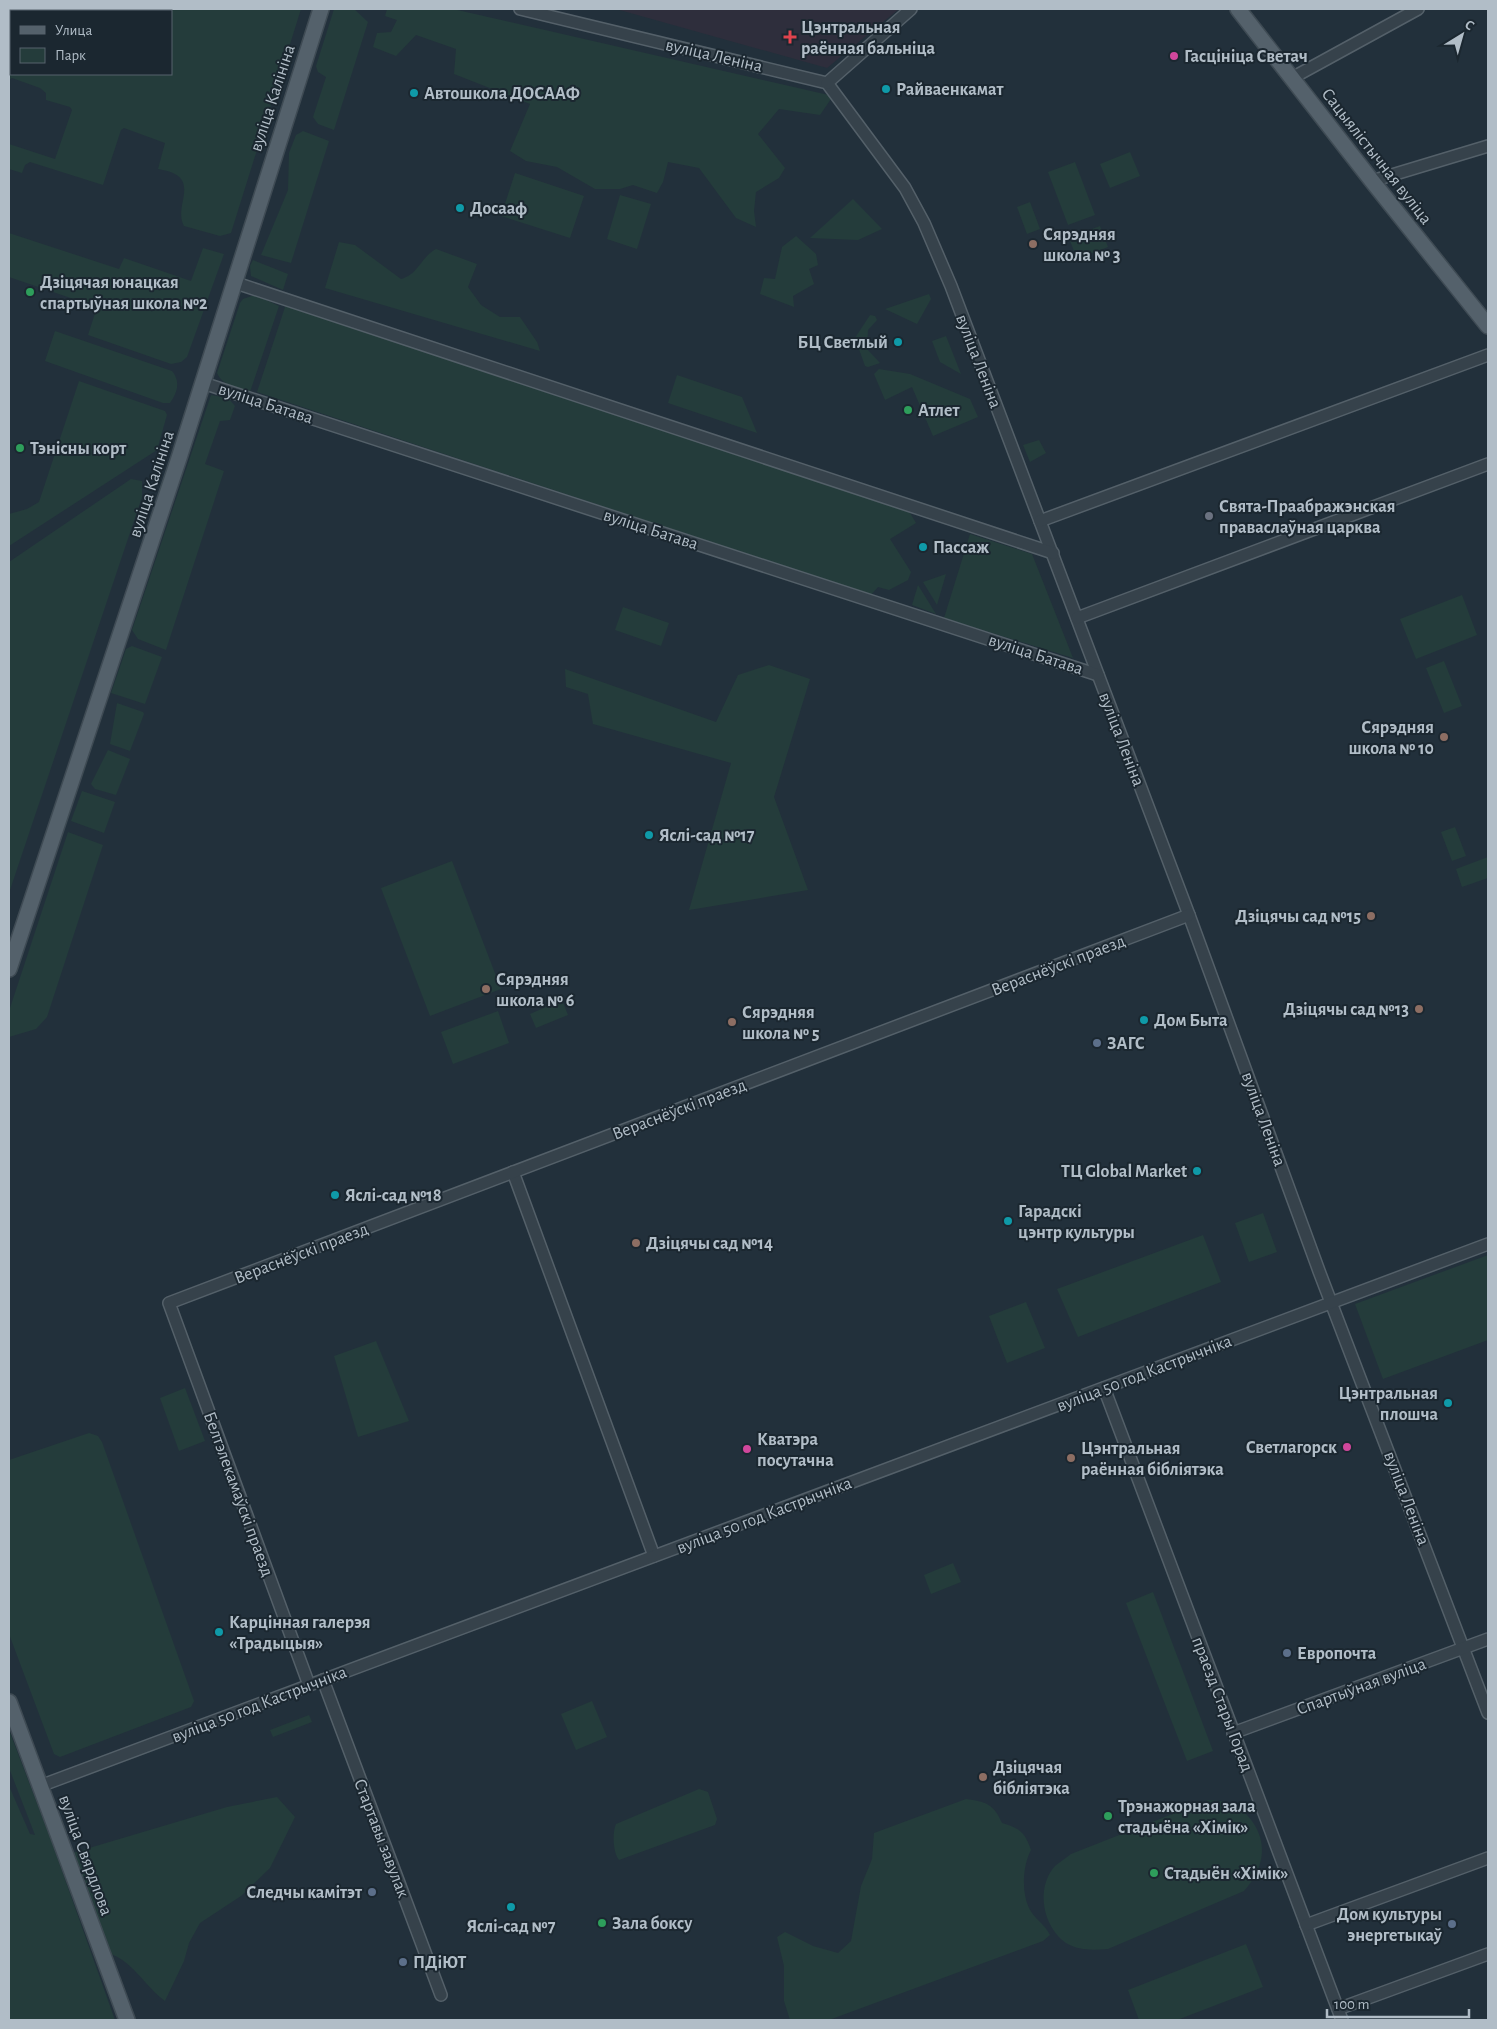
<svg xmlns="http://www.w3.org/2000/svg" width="1497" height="2029" font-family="'Alegreya Sans',sans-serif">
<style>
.medical{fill:#2e2e3c}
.green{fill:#243c3b;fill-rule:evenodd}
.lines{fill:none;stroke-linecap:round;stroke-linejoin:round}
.minor-casing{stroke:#546069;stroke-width:14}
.major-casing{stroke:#3f4b54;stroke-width:18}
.minor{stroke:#36424b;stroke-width:11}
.major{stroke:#54616b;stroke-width:15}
.health-dot{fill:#e0444e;stroke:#1b2730;stroke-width:2}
.hotel-dot{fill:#d1479c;stroke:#1b2730;stroke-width:2}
.culture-dot{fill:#0f9aa8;stroke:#1b2730;stroke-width:2}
.education-dot{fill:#8d6e63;stroke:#1b2730;stroke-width:2}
.leisure-dot{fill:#2e9e5b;stroke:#1b2730;stroke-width:2}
.worship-dot{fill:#6b7280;stroke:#1b2730;stroke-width:2}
.service-dot{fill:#5c6f8a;stroke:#1b2730;stroke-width:2}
.labels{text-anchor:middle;stroke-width:4;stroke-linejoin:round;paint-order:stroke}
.poi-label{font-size:18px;font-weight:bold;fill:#b1bdc7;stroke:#1b2730;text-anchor:start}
.street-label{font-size:18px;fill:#b1bdc7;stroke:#1b2730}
</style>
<rect width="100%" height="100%" fill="#22303b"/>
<path class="medical" d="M616,9H899L827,68Z"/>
<g class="green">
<path d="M9,9H301L231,233L220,236L184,226C172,205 205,176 158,169L165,143L124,128L121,130L103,185L30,162L25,165L22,173L9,169V144L55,159L72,110L70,107L46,100V93L40,88L12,78L9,80ZM11,11H171V74H11Z"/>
<path d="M334,9H354L368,22L334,130L318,124L313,117L326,77L318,72L316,66Z"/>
<path d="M387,9H453L833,96L820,115L779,109L758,134L785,168L779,178L756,192L754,211L756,227L736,218L699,168L668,162L663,182L657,193L633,185L620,189H595L557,167L526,161L510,151L530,104L454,74L456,49L416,35L396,56L373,47L377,33L391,32L397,20L385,16Z"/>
<path d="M303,131L329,141L291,263L261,255L288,190L289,153L296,135Z"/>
<path d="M1130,152L1140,176L1110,188L1100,164Z"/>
<path d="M1075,162L1095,215L1068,225L1048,172Z"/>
<path d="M515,173L584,196L570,238L501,216Z"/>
<path d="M620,195L651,204L637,249L607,239Z"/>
<path d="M853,199L882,229L858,240L810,238Z"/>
<path d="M1030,202L1040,229L1027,234L1017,207Z"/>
<path d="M1100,226L1108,247L1077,259L1069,238Z"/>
<path d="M9,233L119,269L124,258L191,281L203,248L224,254L187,357L181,362L171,364L88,335L97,307L9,277Z"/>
<path d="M796,236L816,254L818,265L809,269L814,284L793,296L794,307L760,294L764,278L775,279L782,247Z"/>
<path d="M339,242L355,245L401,279C419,274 420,258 436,249L477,264L468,287L481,305L500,317H520L537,342L540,351L325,288Z"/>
<path d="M253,260L288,274L283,290L251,276L250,266Z"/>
<path d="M929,294L931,299L917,324L885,309Z"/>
<path d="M255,295L279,306L250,392C237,388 223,386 217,373L240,303L243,299Z"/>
<path d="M286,304L907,508L916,523L890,539L911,572L908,580L889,590L878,587L871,595L257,392Z"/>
<path d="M870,315L875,316L877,320L868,330L867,349L880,363L868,367L865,366L855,338Z"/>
<path d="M55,331L172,371C181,382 177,393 170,403H163L45,361Z"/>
<path d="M946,336L961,374L940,362L932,341Z"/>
<path d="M879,369L910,374L970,399L978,417L933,436L912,387L885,400L874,374Z"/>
<path d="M677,375L742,397L757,433L668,403Z"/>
<path d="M79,381L165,411L167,415L157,450L9,546V514L27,509L39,502Z"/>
<path d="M211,395L228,398L235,406L230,420L220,421L205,464L224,471L166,650L138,639L132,630Z"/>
<path d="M1039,440L1046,453L1030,462L1023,445Z"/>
<path d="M131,479L142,481V497L9,893V562Z"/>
<path d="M970,534L1032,554L1073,658L944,618Z"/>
<path d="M946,574L937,605L923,582Z"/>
<path d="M918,585L936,614L912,605Z"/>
<path d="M1462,595L1477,635L1416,659L1400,619Z"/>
<path d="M623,607L669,623L661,646L615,630Z"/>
<path d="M132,646L162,657L145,704L111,693L126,649Z"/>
<path d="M1444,661L1462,706L1444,713L1426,668Z"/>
<path d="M769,665L810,679L774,797L808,890L689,910L731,763L593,724L588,694L566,687L565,669L716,722L738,675Z"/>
<path d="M117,703L143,712L144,714L130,751L110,744Z"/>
<path d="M108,750L130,759L116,795L95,789L91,784Z"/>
<path d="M82,791L115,802L104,833L71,821Z"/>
<path d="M1455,827L1466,856L1452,861L1441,832Z"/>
<path d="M68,832L103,845L47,1017L36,1029L9,1037V1011Z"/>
<path d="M1488,857V878L1462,887L1456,869Z"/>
<path d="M452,861L501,989L430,1016L381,888Z"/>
<path d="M562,1000L568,1015L536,1028L530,1014Z"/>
<path d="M498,1011L509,1043L453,1064L441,1032Z"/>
<path d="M1263,1213L1277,1252L1249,1262L1235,1223Z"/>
<path d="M1203,1235L1221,1282L1078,1337L1057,1289Z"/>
<path d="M1488,1255V1340L1383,1379L1355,1304Z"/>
<path d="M1026,1302L1045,1348L1007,1363L989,1316Z"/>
<path d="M376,1341L409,1421L358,1437L334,1356Z"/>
<path d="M185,1388L205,1441L179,1451L160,1398Z"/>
<path d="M89,1433L98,1436L102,1442L194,1701L191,1707L60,1757L54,1754L9,1634V1460Z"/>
<path d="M953,1563L961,1582L931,1594L924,1575Z"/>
<path d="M1153,1592L1213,1751L1187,1761L1126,1603Z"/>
<path d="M592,1701L607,1737L576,1750L561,1714Z"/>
<path d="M309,1715L312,1722L273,1737L270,1730Z"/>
<path d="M9,1730L51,1840L115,2020H9V1786L30,1834L35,1835L9,1768Z"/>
<path d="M699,1789L708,1792L717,1819L715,1825L619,1860C613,1853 612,1833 616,1824Z"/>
<path d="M277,1797L295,1817L270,1868L241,1896L200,1923L189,1943L184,1961L165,2001C144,1986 132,1958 104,1952L69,1854L227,1807Z"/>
<path d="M966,1799C986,1802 993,1803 1002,1823C1019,1828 1025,1832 1031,1850C1023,1865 1021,1891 1029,1908C1034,1919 1045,1924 1050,1935L1043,1941L829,2020H790L784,2001V1966L777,1937L785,1932L813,1946L838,1953L851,1941L861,1886L872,1859L874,1833Z"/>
<path d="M1208,1800C1214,1800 1221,1801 1227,1802C1237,1805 1246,1813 1252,1821C1269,1845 1263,1870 1244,1891L1108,1949C1094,1950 1079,1951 1066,1943C1043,1927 1035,1888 1055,1866C1060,1862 1066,1858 1071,1854Z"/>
<path d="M1246,1944L1263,1987L1177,2020H1139L1128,1990Z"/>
</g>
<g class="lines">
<g class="minor-casing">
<g id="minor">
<path d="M520,9L827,83L905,188L924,223L951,286L1189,915L1319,1271L1488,1713"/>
<path d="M1292,78L1418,9"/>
<path d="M827,83L911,9"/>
<path d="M1372,181L1488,146"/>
<path d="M233,282L1053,553"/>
<path d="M203,383L1098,675"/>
<path d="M1040,521L1488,355"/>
<path d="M1077,618L1488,464"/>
<path d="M513,1172L654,1556"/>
<path d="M1104,1388L1342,2020"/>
<path d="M323,1680L441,1995"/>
<path d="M309,1685L169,1303L1189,915"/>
<path d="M1233,1733L1488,1639"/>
<path d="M40,1786L1488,1244"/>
<path d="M1306,1925L1488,1858"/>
<path d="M1338,2009L1488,1954"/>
</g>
</g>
<g class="major-casing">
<g id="major">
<path d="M1238,9L1372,181L1488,326"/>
<path d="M9,969L179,458L321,9"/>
<path d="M9,1702L127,2020"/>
</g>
</g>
<use href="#minor" class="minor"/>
<use href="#major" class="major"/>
</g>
<path class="health-dot" d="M787.5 29.5h5v5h5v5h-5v5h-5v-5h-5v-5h5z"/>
<g class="hotel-dot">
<circle cx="1174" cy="56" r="5"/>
<circle cx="1347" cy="1447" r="5"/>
<circle cx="747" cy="1449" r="5"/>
</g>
<g class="culture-dot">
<circle cx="886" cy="89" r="5"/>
<circle cx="414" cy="93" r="5"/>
<circle cx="460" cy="208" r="5"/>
<circle cx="898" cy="342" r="5"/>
<circle cx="923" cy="547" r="5"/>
<circle cx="649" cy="835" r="5"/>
<circle cx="1144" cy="1020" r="5"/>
<circle cx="1197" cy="1171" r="5"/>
<circle cx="335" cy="1195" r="5"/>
<circle cx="1008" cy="1221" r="5"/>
<circle cx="1448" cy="1403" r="5"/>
<circle cx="219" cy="1632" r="5"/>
<circle cx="511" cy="1907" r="5"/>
</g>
<g class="education-dot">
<circle cx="1033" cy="244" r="5"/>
<circle cx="1444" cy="737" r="5"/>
<circle cx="1371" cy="916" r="5"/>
<circle cx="486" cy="989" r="5"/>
<circle cx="1419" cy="1009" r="5"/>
<circle cx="732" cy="1022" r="5"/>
<circle cx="636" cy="1243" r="5"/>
<circle cx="1071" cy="1458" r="5"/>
<circle cx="983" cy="1777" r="5"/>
</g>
<g class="leisure-dot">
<circle cx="30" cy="292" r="5"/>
<circle cx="908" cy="410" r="5"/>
<circle cx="20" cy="448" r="5"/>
<circle cx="1108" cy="1816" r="5"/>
<circle cx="1154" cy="1873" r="5"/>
<circle cx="602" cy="1923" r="5"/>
</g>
<circle class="worship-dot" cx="1209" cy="516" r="5"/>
<g class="service-dot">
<circle cx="1097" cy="1043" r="5"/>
<circle cx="1287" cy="1653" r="5"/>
<circle cx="372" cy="1892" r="5"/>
<circle cx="1452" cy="1924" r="5"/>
<circle cx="403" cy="1962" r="5"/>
</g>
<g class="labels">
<g class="poi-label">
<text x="801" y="33">Цэнтральная<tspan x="801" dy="21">раённая бальніца</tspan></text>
<text x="1184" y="62">Гасцініца Светач</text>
<text x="896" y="95">Райваенкамат</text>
<text x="424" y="99">Автошкола ДОСААФ</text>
<text x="470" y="214">Досааф</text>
<text x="1043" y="240">Сярэдняя<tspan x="1043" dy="21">школа № 3</tspan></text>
<text x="40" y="288">Дзіцячая юнацкая<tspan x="40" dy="21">спартыўная школа №2</tspan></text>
<text x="888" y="348" text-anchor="end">БЦ Светлый</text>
<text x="918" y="416">Атлет</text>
<text x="30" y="454">Тэнісны корт</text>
<text x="1219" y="512">Свята-Праабражэнская<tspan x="1219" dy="21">праваслаўная царква</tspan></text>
<text x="933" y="553">Пассаж</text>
<text x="1434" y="733" text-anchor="end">Сярэдняя<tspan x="1434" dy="21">школа № 10</tspan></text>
<text x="659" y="841">Яслі-сад №17</text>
<text x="1361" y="922" text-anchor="end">Дзіцячы сад №15</text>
<text x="496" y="985">Сярэдняя<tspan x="496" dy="21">школа № 6</tspan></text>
<text x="1409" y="1015" text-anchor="end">Дзіцячы сад №13</text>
<text x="742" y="1018">Сярэдняя<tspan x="742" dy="21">школа № 5</tspan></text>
<text x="1154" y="1026">Дом Быта</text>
<text x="1107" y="1049">ЗАГС</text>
<text x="1187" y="1177" text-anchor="end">ТЦ Global Market</text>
<text x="345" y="1201">Яслі-сад №18</text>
<text x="1018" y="1217">Гарадскі<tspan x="1018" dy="21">цэнтр культуры</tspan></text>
<text x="646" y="1249">Дзіцячы сад №14</text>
<text x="1438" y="1399" text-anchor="end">Цэнтральная<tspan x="1438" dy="21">плошча</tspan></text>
<text x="757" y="1445">Кватэра<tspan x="757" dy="21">посутачна</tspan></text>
<text x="1337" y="1453" text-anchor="end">Светлагорск</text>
<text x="1081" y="1454">Цэнтральная<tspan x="1081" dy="21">раённая бібліятэка</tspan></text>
<text x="229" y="1628">Карцінная галерэя<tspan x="229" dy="21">«Традыцыя»</tspan></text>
<text x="1297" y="1659">Европочта</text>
<text x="993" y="1773">Дзіцячая<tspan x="993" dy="21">бібліятэка</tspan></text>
<text x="1118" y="1812">Трэнажорная зала<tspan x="1118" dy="21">стадыёна «Хімік»</tspan></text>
<text x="1164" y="1879">Стадыён «Хімік»</text>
<text x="362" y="1898" text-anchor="end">Следчы камітэт</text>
<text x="1442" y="1920" text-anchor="end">Дом культуры<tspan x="1442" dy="21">энергетыкаў</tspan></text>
<text x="612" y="1929">Зала боксу</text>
<text x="511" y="1932" text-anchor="middle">Яслі-сад №7</text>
<text x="413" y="1968">ПДіЮТ</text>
</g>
<g class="street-label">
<text transform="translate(714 55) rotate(13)" y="6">вуліца Леніна</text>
<text transform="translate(272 98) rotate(-72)" y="6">вуліца Калініна</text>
<text transform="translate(1377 156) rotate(52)" y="6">Сацыялістычная вуліца</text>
<text transform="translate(979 361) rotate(69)" y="6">вуліца Леніна</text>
<text transform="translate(266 403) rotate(18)" y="6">вуліца Батава</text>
<text transform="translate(151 484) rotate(-72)" y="6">вуліца Калініна</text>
<text transform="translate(651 529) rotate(18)" y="6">вуліца Батава</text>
<text transform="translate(1036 654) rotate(18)" y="6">вуліца Батава</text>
<text transform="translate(1122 739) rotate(69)" y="6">вуліца Леніна</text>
<text transform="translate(1058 965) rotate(-21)" y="6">Вераснёўскі праезд</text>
<text transform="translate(679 1109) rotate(-21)" y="6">Вераснёўскі праезд</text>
<text transform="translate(1264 1119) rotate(70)" y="6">вуліца Леніна</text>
<text transform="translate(301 1253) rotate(-21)" y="6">Вераснёўскі праезд</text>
<text transform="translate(1144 1373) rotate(-21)" y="6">вуліца 50 год Кастрычніка</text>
<text transform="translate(239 1494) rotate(70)" y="6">Белтэлекамаўскі праезд</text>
<text transform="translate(1407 1498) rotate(69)" y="6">вуліца Леніна</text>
<text transform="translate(764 1515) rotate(-21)" y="6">вуліца 50 год Кастрычніка</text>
<text transform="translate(1361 1686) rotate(-20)" y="6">Спартыўная вуліца</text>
<text transform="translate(259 1704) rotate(-21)" y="6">вуліца 50 год Кастрычніка</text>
<text transform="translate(1223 1704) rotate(69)" y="6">праезд Стары Горад</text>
<text transform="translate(382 1838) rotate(69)" y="6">Стартавы завулак</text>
<text transform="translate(86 1855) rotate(70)" y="6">вуліца Свярдлова</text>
</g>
</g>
<rect width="1497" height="2029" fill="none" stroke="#b1bdc7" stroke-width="20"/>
<rect x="10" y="10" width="162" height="65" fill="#1b2730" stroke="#57636c"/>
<rect x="20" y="26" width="25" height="8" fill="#54616b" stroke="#57636c"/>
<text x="55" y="35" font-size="15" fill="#b1bdc7">Улица</text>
<rect x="20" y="48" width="25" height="15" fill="#243c3b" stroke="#57636c"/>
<text x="55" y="60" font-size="15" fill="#b1bdc7">Парк</text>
<g transform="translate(1462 35) rotate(37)" stroke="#1b2730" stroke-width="4" paint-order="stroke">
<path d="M0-4L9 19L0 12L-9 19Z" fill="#b1bdc7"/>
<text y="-8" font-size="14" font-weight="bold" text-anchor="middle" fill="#b1bdc7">С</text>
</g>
<path d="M1327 2009v8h142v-8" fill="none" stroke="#b1bdc7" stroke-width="2.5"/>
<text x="1334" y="2009" font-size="15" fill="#b1bdc7" stroke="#1b2730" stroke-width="4" paint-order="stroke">100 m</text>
</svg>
